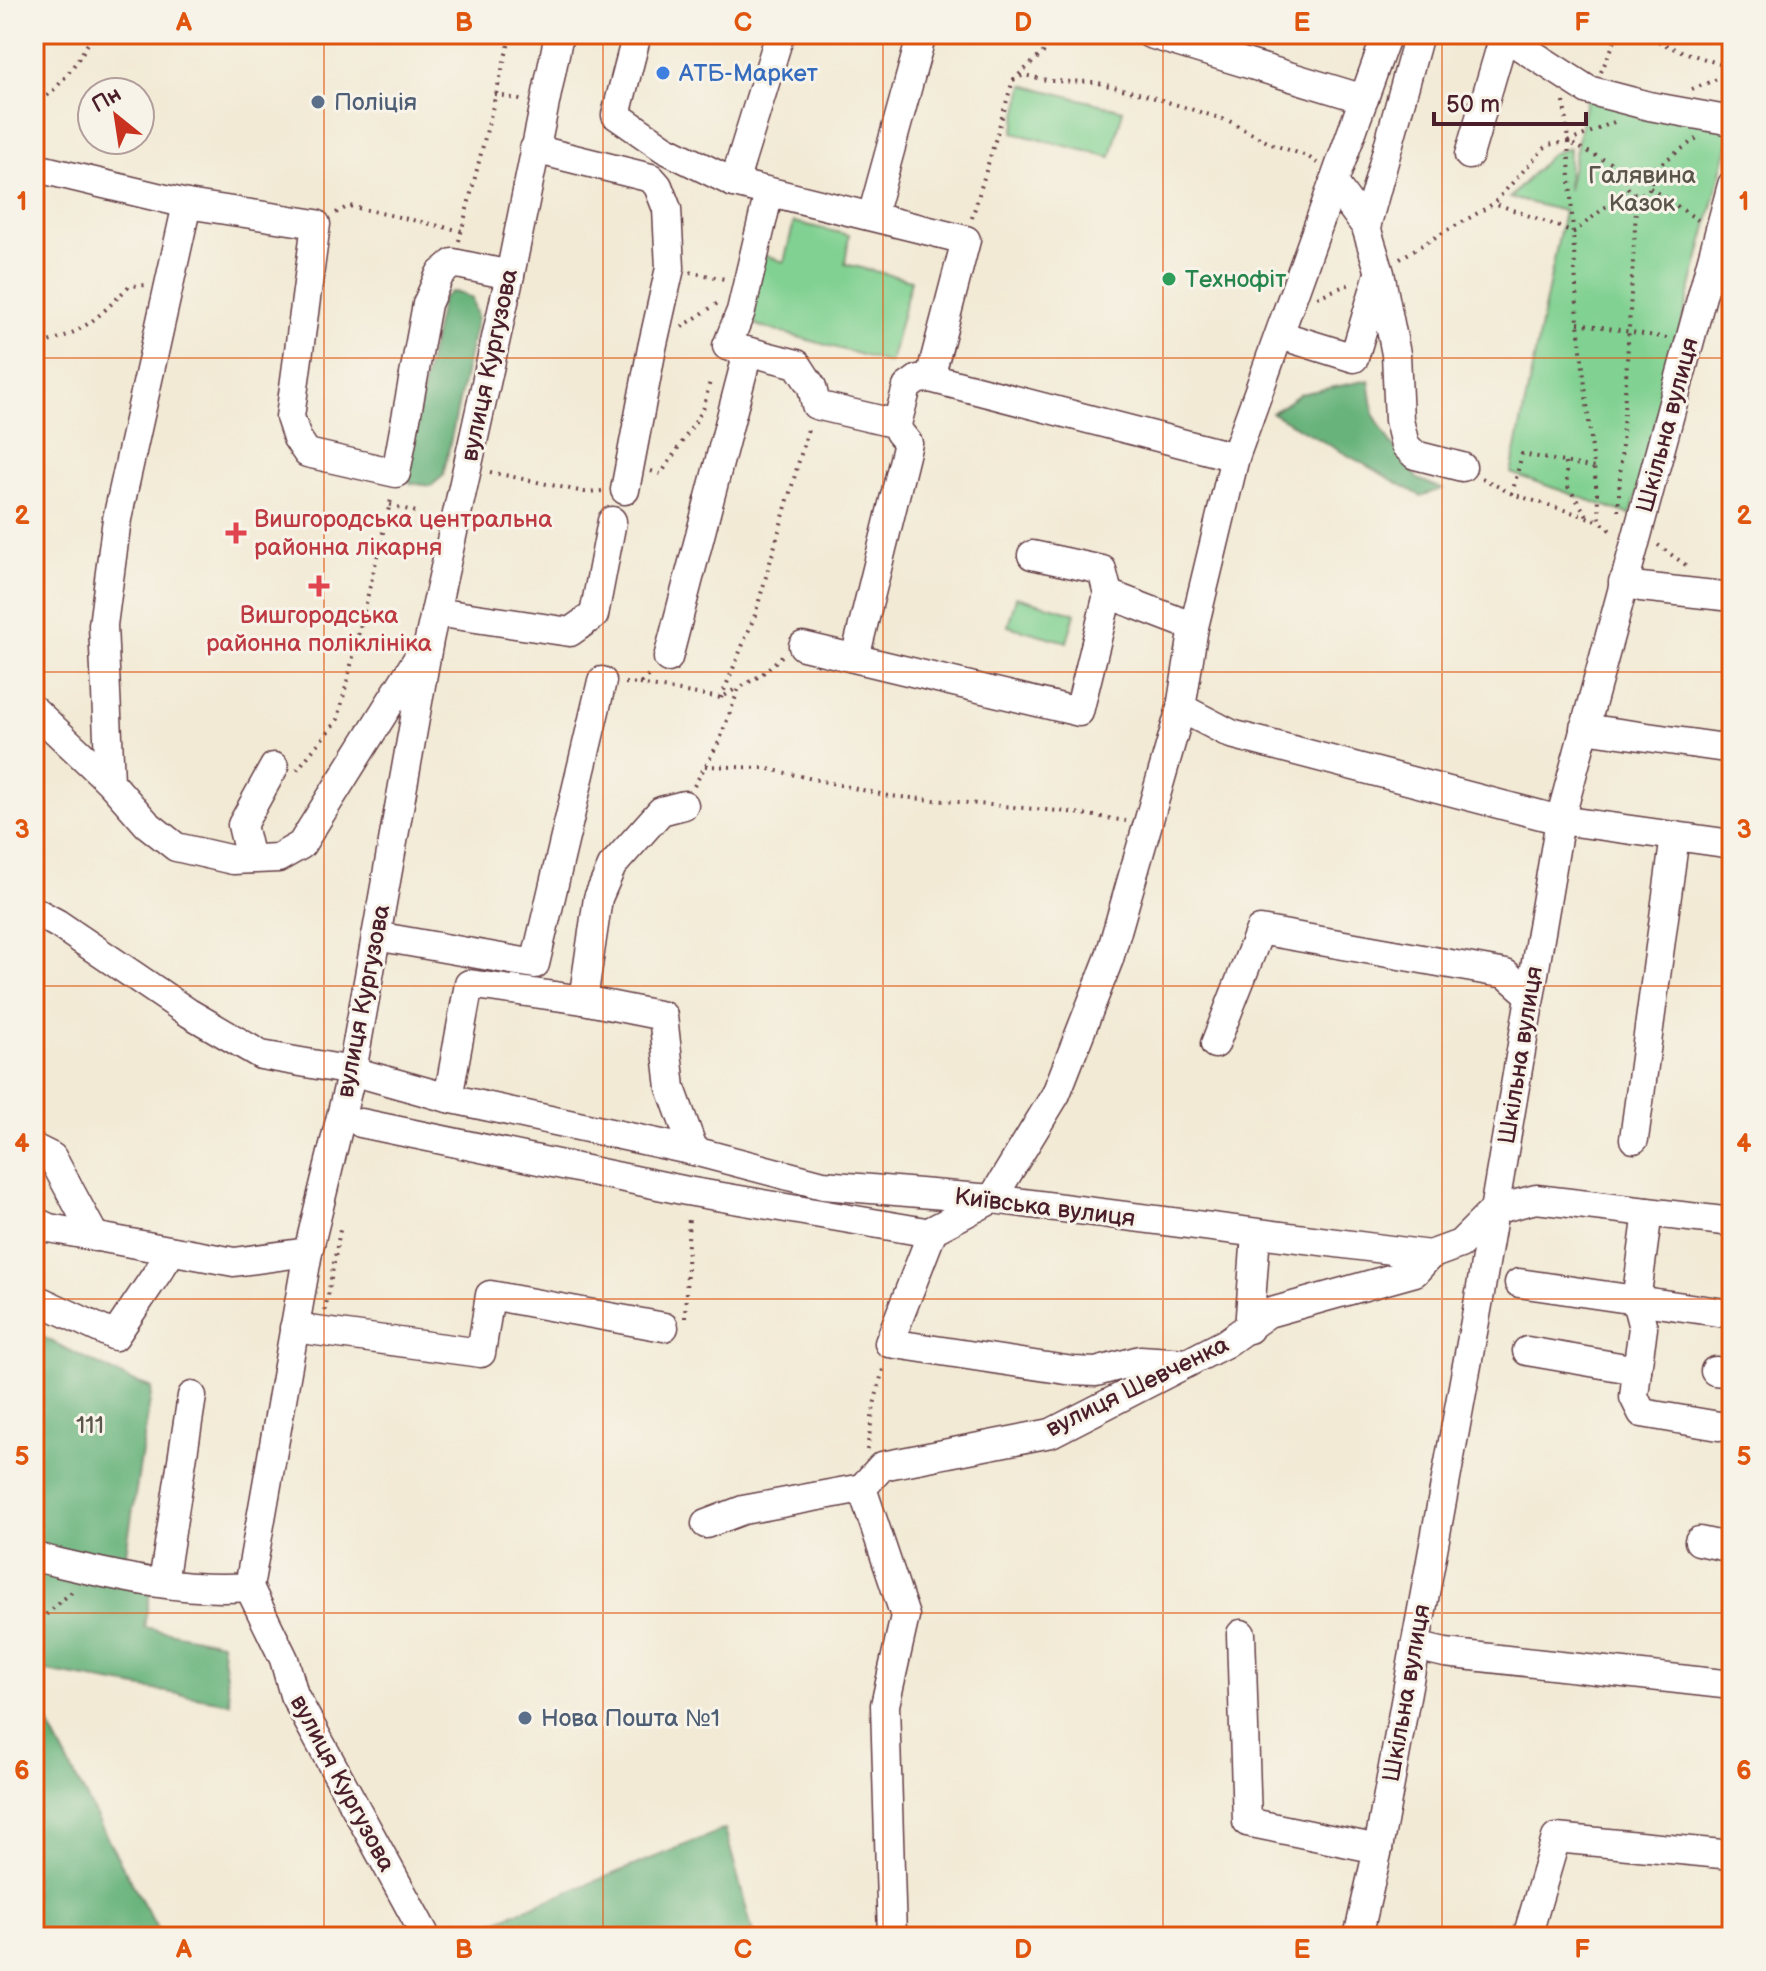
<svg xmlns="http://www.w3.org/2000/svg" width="1766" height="1971" font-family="'Balsamiq Sans',sans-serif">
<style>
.green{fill:#81d192;stroke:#66785e;stroke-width:2}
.forest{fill:#68b37c;stroke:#596954;stroke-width:2}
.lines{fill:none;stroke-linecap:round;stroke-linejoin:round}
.minor-casing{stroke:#633d44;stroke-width:31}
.path{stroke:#633d44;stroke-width:4;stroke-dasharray:2 6;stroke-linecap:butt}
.minor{stroke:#fff;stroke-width:28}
.grid{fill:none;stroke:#e0560e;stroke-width:2;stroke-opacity:0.55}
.shop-dot{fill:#3f7fe0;stroke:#f7f3e8;stroke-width:3}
.service-dot{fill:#5c6f8a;stroke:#f7f3e8;stroke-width:3}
.leisure-dot{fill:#2e9e5b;stroke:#f7f3e8;stroke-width:3}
.health-dot{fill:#e0444e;stroke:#f7f3e8;stroke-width:3}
.labels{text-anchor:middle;stroke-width:6;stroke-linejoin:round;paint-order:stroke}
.shop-label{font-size:24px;fill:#366cbe;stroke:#f7f3e8;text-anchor:start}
.service-label{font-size:24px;fill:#4e5e75;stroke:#f7f3e8;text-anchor:start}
.park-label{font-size:24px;fill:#5a544a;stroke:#f7f3e8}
.leisure-label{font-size:24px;fill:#27864d;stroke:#f7f3e8;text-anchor:start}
.street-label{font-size:24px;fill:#4a1f2b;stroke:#f7f3e8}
.health-label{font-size:24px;fill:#be3a42;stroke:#f7f3e8;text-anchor:start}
.neatline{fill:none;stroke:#e0560e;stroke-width:3}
.grid-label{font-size:26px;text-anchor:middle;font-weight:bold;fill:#e0560e}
</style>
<rect width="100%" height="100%" fill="#f7f3e8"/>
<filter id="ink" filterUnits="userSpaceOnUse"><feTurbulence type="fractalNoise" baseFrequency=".0125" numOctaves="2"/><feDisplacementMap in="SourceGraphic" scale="16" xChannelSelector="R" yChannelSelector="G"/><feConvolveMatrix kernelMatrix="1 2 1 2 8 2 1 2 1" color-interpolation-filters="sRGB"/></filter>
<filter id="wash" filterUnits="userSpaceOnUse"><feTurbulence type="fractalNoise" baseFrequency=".006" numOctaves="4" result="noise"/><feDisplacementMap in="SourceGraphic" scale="32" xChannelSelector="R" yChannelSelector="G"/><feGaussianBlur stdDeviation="1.8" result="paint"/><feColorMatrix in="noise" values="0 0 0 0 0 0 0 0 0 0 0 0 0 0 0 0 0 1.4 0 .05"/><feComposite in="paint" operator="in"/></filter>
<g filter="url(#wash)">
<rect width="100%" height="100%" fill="#f2ead5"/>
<g class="green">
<path d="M1024,85L1123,110L1111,157L1013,133Z"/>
<path d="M1588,90L1732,131L1631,515L1511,473L1564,211L1510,198L1551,154L1569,148L1568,190Z"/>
<path d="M794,222L849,235L845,264L911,280L890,363L759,326L751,320L763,255L784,262Z"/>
<path d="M1016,597L1075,613L1067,642L1008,626Z"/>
</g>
<g class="forest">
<path d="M451,292L462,293L472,299L477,317L443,476L431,486L410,483L406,469L442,299Z"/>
<path d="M1369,380L1374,415L1389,441L1418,479L1442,489L1421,496L1272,413L1300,394Z"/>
<path d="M34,1333L130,1380L152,1388L123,1572L153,1576L144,1627L221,1643L230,1703L34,1669Z"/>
<path d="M34,1697L113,1849L162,1937H34Z"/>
<path d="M725,1829L754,1937H458L468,1932Z"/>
</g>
</g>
<g filter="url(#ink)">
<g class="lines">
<g class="minor-casing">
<g id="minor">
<path d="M637,34L616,115L665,149L734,183L966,240L930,378L1235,457"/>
<path d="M1150,34L1364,99"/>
<path d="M1387,34L1235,457L1194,627L1181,708L1231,734L1560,820L1732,844"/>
<path d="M1496,34L1504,36L1588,90L1649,106L1732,121"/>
<path d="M534,149L651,178L658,186L667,209L670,268L652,348L625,490"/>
<path d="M1469,155L1504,36"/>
<path d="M45,170L187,204"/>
<path d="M734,183L780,34"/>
<path d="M1334,183L1366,227L1380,273L1396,354L1399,420L1405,445L1415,455L1462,467"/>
<path d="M769,192L741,311L727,346L797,364L812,387L816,405L897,424"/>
<path d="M872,216L922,34"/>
<path d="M1366,227L1419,34"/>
<path d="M1280,335L1354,358L1378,277"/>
<path d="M1032,555L1102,570L1108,594"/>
<path d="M1623,582L1641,587L1732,597"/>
<path d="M435,612L570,632L594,615L612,521"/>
<path d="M803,646L1079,712L1108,594L1194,627"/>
<path d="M420,655L301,845L278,858L233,860L176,847L147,824L110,782L103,625L117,519L187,204L316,224L290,417L297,438L307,453L396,473L427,304L440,274L453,263L510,275"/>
<path d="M668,658L748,352"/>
<path d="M855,658L908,443L899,432L897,424L907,387L918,379L930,378"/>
<path d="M1181,708L1109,959L1056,1094L992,1199L933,1230L889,1343L1073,1371L1096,1372L1140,1360L1187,1363"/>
<path d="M34,710L110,782"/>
<path d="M1584,728L1732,749"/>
<path d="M250,859L242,825L274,767"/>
<path d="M34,911L58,924L189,1013L261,1055L352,1071L448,1098L694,1151L823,1185L992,1199L1430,1255L1460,1244L1494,1210L1536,1199L1732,1222"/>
<path d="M376,936L535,964L602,681"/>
<path d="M583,1000L598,898L612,866L661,811L684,805"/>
<path d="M1215,1044L1260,930L1506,974L1530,995"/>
<path d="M448,1098L469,984L583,1000L663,1016L671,1088L694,1151"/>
<path d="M361,1123L687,1191L931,1233"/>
<path d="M1634,1139L1675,836"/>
<path d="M34,1148L52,1157L95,1237"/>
<path d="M34,1221L49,1228L234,1262L308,1252"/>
<path d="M1519,1283L1732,1314"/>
<path d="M34,1298L115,1336L172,1251"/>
<path d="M294,1328L481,1353L490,1295L664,1327"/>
<path d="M1249,1329L1256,1234"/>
<path d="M1527,1351L1637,1370L1643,1328L1636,1301L1648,1212"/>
<path d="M1637,1370L1634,1397L1642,1413L1719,1426"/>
<path d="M1715,1371L1732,1373"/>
<path d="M706,1524L743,1510L862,1488"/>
<path d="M1699,1541L1732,1548"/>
<path d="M34,1557C104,1573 177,1593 249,1587"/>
<path d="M163,1583L192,1396"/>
<path d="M1241,1634L1247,1822L1378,1849"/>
<path d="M1415,1646L1445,1653L1732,1685"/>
<path d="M424,1933L294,1695L284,1659L249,1587L308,1252L352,1071L429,640L510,275L559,34"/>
<path d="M892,1937L885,1705L905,1616L862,1488L882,1466L1051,1433L1226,1343L1268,1313L1415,1272L1430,1255"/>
<path d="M1358,1937L1378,1849L1478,1305L1560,820L1732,185"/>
<path d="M1527,1937L1556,1838L1732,1855"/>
</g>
</g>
<g class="path">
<path d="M1644,34L1672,48L1732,68"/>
<path d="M1601,72L1618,34"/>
<path d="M1013,80L1024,75L1051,81L1094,82L1142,94L1229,121L1271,144L1307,156L1317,163"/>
<path d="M1692,89L1732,73"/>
<path d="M495,94L524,101"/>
<path d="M1564,102L1568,142L1547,145L1494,203L1574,232L1628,189"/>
<path d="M34,105C62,88 77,61 94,34"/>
<path d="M1614,122L1568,142L1629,172"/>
<path d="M1568,142L1578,323L1600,521L1613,533"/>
<circle cx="1639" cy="181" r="13"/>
<path d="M1649,172L1697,138"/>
<path d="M1650,188L1698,220"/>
<path d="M336,213L349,206L462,231"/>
<path d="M972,218L1013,80L1043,53L1049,34"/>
<path d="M459,241L511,34"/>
<path d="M1400,259C1431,238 1463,223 1494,203"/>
<path d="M690,272L725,279"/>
<path d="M1317,297L1350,284"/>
<path d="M1578,323L1667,338"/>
<path d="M682,327L718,303"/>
<path d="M34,346C83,333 94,322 129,286L147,285"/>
<path d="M1565,463L1568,487L1588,517"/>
<path d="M651,471L661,474L703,410L710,381"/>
<path d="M490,472L584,492L603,491"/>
<path d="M1482,478L1512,494L1600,521"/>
<path d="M1512,494L1522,454L1595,468"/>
<path d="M390,505L416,512"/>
<path d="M1618,511L1637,194"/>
<path d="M1658,545L1690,568"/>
<path d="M625,683L639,684L652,673"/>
<path d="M639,684L721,698L737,688"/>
<path d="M721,698L755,615L809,426"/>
<path d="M705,766L764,768L889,796L1069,812L1126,821"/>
<path d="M297,770L338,719L392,495"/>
<path d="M694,786L719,742L739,688L761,675L783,655"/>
<path d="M325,1311L341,1225"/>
<path d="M685,1318L689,1215"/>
<path d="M867,1450L874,1405L884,1365"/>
<path d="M34,1625L74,1590"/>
</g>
<use href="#minor" class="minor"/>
</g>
</g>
<path class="grid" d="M324,34V1937M603,34V1937M883,34V1937M1163,34V1937M1442,34V1937M34,358H1732M34,672H1732M34,986H1732M34,1299H1732M34,1613H1732"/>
<circle class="shop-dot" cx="663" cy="73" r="8"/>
<g class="service-dot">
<circle cx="318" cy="102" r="8"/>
<circle cx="525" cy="1718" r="8"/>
</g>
<circle class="leisure-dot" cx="1169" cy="279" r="8"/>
<g class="health-dot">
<path d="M232 521h8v8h8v8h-8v8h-8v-8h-8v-8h8z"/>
<path d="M315 574h8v8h8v8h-8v8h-8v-8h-8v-8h8z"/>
</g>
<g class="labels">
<g class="shop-label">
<text x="679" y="81">АТБ-Маркет</text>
</g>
<g class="service-label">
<text x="334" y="110">Поліція</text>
<text x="541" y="1726">Нова Пошта №1</text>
</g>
<g class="park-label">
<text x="1642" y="183">Галявина<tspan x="1642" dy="28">Казок</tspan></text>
<text x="90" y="1433">111</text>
</g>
<g class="leisure-label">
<text x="1185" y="287">Технофіт</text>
</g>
<g class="street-label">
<text transform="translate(489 365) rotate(-78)" y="8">вулиця Кургузова</text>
<text transform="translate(1667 425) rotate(-75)" y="8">Шкільна вулиця</text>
<text transform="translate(363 1001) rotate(-79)" y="8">вулиця Кургузова</text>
<text transform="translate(1520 1055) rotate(-81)" y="8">Шкільна вулиця</text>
<text transform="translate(1045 1207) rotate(7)" y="8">Київська вулиця</text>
<text transform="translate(1137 1386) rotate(-26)" y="8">вулиця Шевченка</text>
<text transform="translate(1406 1693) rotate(-80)" y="8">Шкільна вулиця</text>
<text transform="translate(343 1783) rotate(62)" y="8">вулиця Кургузова</text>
</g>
<g class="health-label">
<text x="254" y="527">Вишгородська центральна<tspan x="254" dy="28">районна лікарня</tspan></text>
<text x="319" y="623" text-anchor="middle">Вишгородська<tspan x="319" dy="28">районна поліклініка</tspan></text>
</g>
</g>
<rect width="1766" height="1971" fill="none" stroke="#f7f3e8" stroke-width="88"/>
<g transform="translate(116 116) rotate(330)"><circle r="38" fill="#f7f3e8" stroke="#b29e9c" stroke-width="2"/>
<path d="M0-6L14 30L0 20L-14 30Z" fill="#c8321e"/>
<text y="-12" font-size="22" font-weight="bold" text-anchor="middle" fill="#4a1f2b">Пн</text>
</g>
<path d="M1434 112v12h152v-12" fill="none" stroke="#4a1f2b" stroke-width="4"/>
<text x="1446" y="112" font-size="24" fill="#4a1f2b" stroke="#f7f3e8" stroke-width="6" paint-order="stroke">50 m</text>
<rect x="44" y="44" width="1678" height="1883" class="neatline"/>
<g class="grid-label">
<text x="184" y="31">A</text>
<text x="464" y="31">B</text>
<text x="743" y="31">C</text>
<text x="1023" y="31">D</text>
<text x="1302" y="31">E</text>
<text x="1582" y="31">F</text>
<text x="22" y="210">1</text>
<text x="1744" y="210">1</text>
<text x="22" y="524">2</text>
<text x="1744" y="524">2</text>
<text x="22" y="838">3</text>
<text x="1744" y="838">3</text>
<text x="22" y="1152">4</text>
<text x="1744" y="1152">4</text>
<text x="22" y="1465">5</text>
<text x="1744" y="1465">5</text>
<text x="22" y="1779">6</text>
<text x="1744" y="1779">6</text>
<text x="184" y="1958">A</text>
<text x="464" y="1958">B</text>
<text x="743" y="1958">C</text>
<text x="1023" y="1958">D</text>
<text x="1302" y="1958">E</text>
<text x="1582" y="1958">F</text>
</g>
</svg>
